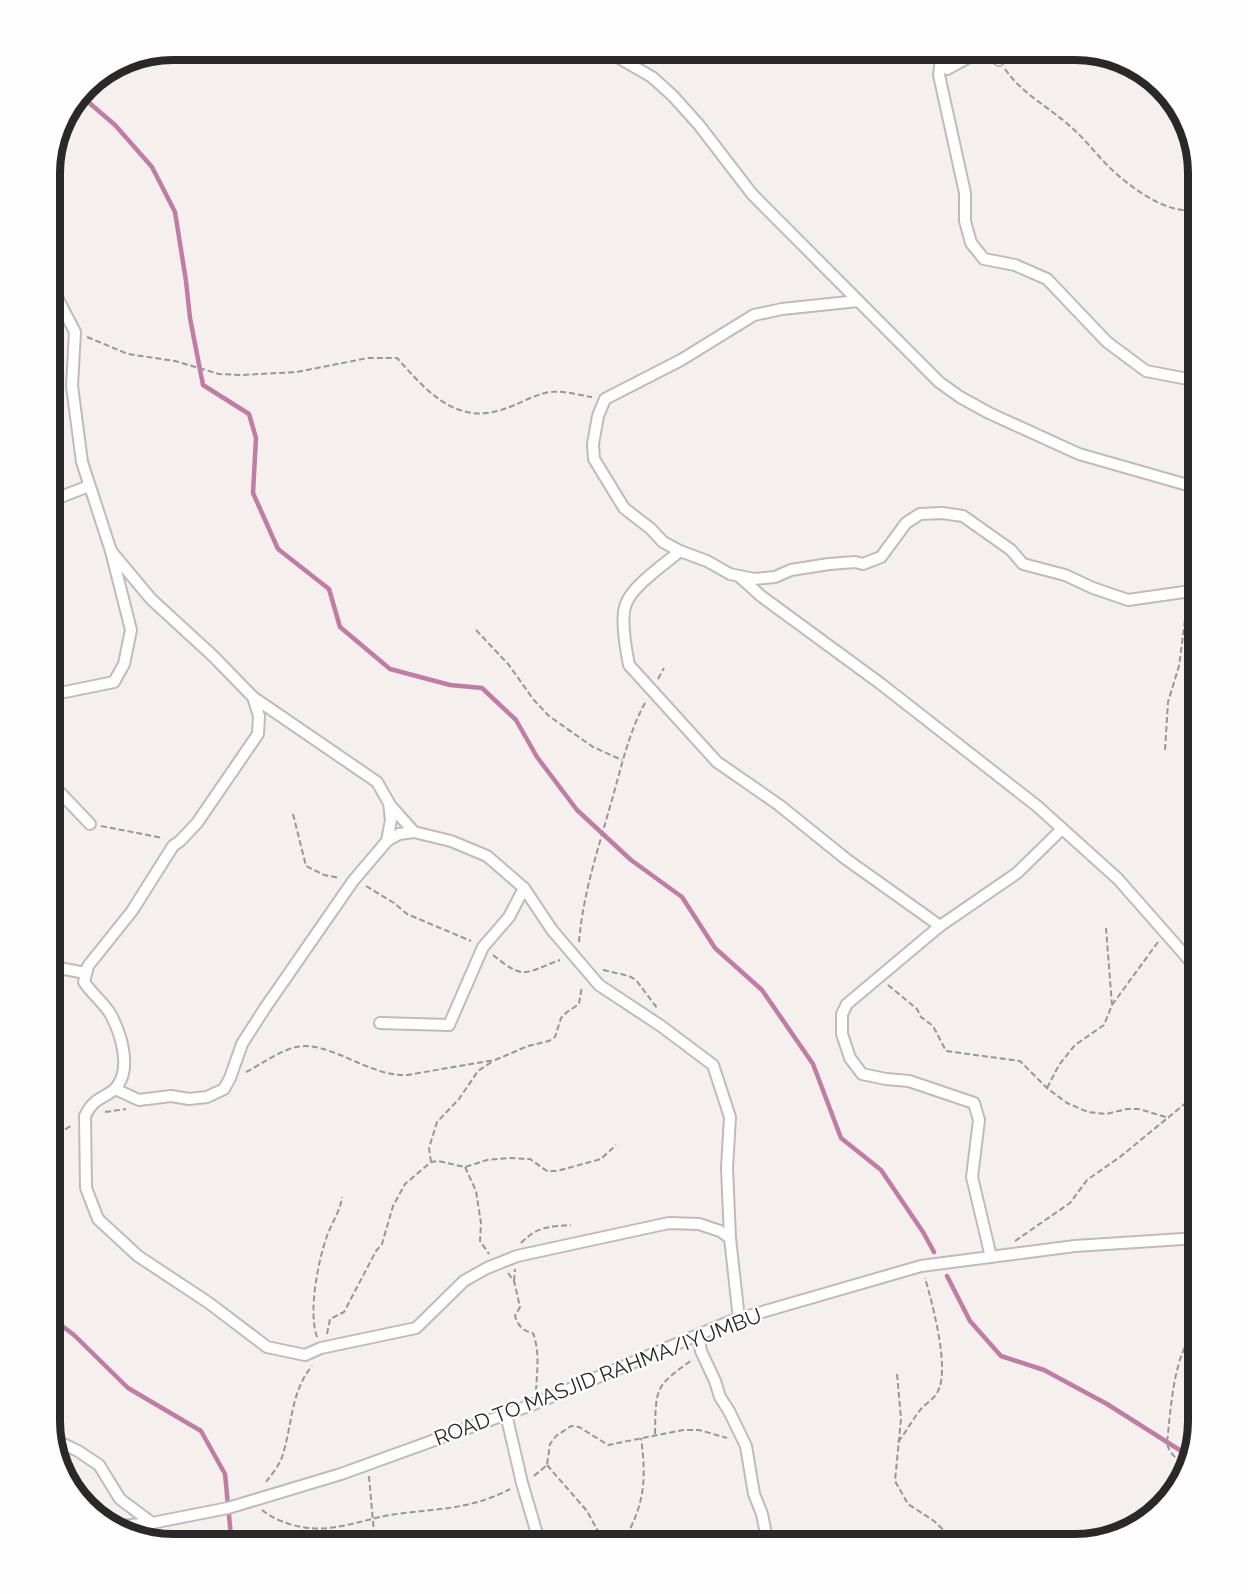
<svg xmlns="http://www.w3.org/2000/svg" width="1248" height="1594" font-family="Raleway,sans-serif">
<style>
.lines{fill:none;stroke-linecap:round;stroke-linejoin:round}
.stream{stroke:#c07da4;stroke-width:4.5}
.street-casing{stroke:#c0bbba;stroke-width:14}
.path{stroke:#999695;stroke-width:2;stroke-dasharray:6 3;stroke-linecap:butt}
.street{stroke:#fff;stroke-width:10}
.labels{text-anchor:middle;stroke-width:5;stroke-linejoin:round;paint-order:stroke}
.street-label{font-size:21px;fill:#2a2828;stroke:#fefefe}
.rim{fill:none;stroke:#2a2828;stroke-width:8}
</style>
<rect width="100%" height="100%" fill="#f5f0ee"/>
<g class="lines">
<g class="stream">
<path d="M80,95L115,125L152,167L175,212L186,281L190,318L203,385L249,414L256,438L253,493L278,549L329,589L340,627L390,669L450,685L482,688L516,720L537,757L577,810L631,860L682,897L715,948L762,990L813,1064L841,1138L881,1170L923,1232L934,1252"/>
<path d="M947,1276L970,1321L1001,1356L1044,1370L1107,1404L1189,1456"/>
<path d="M50,1317L74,1335L128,1388L201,1431L225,1474L231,1536L235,1544"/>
</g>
<g class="street-casing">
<g id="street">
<path d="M605,50L652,77L673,96L699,125L752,194L939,382L960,397L989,413L1079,454L1198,488"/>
<path d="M939,50L941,59L947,69L982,50"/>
<path d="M993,50L996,51L999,60"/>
<path d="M941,59L939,75L965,193V221L971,243L984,259L1015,265L1047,279L1107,342L1146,371L1198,381"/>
<path d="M858,301L782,309L754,315L681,360L605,399L598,416L593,444L594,459L624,508L651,529L663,542L680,551L707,561L730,574L754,579L775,577L791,570L829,564L855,562L863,564L881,557L906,523L920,514L942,513L963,516L1011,550L1023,564L1065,575L1093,588L1128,600L1198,590"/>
<path d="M50,501L89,486"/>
<path d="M111,551L151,599L213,656L253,697L259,716L258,734L197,823L180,841L173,846L132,911L88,966L84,982C92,994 105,1004 111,1015C121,1034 131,1066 118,1085C110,1098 95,1094 85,1116L86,1188L98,1219L138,1256L209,1303L267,1347L305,1355L321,1348L416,1328L464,1281L487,1268L517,1256L669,1223L699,1224L720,1231L730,1238L739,1319"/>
<path d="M680,551C665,564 632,586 626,604C620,618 626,650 629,665L717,762L779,805L846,859L940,926"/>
<path d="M740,577L761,596L881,684L1037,806L1118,879L1198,970"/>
<path d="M1198,580L1196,566L1198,549"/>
<path d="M50,695L114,682L124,664L131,630L111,551L82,462L72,386L75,332L50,284"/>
<path d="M50,782L90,824"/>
<path d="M390,805L414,832L451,841L487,856L524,888L552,930L599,985L661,1026L713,1065L730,1117L727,1168L730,1238"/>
<path d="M387,841L399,834L414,832"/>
<path d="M50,963L64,969L86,973"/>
<path d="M380,1023L449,1025L483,947L509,917L524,888"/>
<path d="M115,1089L139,1100L171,1096L189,1099L207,1097L224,1089L230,1078L242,1044L265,1008L353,881L387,841L391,820L389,803L377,782L253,697"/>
<path d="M991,1257L972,1177L979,1120L974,1103L909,1081L886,1079L862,1074L850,1058L842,1034V1014L847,1004L940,926L1017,873L1062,829"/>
<path d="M698,1336L701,1351L715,1381L720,1397L729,1411L746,1446L754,1494L762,1514L768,1544"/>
<path d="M506,1414L522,1483L540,1544"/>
<path d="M55,1440L78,1451L99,1465L120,1499L152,1523"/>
<path d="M110,1527L152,1523L228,1508L341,1474L534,1404L731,1321L921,1266L1075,1246L1198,1238"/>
</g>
</g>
<g class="path">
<path d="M1005,69C1022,94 1049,107 1071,127C1085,139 1096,154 1109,167C1131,188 1167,215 1198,210"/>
<path d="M50,328L59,329"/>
<path d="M87,337L128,354L175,361L219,374L241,375L297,372L368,358H397C424,388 453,423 497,411C514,407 529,397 545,393C559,389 578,395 592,397"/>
<path d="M476,630L509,665L533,699L549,716L593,747L622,760"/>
<path d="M658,679L664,668"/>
<path d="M1165,750L1168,702L1179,666L1185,620L1191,604"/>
<path d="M293,814L306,866L324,875L340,878"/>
<path d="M101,826L163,838"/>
<path d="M366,886L394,903L407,914L471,941"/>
<path d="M579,942C583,893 598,850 611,803C621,769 628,734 645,703"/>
<path d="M493,955C525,981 524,973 560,960"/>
<path d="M603,970L629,976L636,980L657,1008"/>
<path d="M888,985L917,1009L921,1017L933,1026L946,1051L1020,1061L1047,1088L1067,1103L1088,1112L1106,1114L1127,1109H1139L1169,1118"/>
<path d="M1112,1005L1158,942"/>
<path d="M246,1072C262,1064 279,1051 296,1047C330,1040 369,1077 407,1075L495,1060L528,1046L549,1041L555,1037L561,1018L567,1012L579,1004L582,986"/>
<path d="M1047,1088L1059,1065L1075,1045L1104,1025L1112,1005L1106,928"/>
<path d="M105,1112L126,1109"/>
<path d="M50,1139L72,1125"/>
<path d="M431,1162L429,1148L437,1122L459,1099L478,1071L493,1061"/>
<path d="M465,1167L476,1191L481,1223L480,1241L489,1254"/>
<path d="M1015,1241L1070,1203L1087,1180L1120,1157L1198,1093"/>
<path d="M521,1243C538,1226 548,1227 571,1225"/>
<path d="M508,1273L514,1281L520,1307L515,1316C518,1326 523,1331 533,1333C540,1352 537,1371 536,1391"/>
<path d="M514,1281L515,1269"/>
<path d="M327,1334L330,1319L344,1312L376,1251L382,1244L393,1206L405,1184L431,1162L438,1161L465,1167L487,1160L508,1158L530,1159L547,1171H557L601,1159L616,1145"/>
<path d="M317,1337C308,1312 318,1261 327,1236C332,1222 340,1212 342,1197"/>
<path d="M897,1374L901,1419L895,1481L908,1504L934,1521L958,1544"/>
<path d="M655,1434C656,1388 654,1387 692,1360"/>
<path d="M898,1442C907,1431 913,1418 922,1408C927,1403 935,1398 938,1391C950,1368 932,1302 925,1278"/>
<path d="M547,1465L587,1511L605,1544"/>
<path d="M1185,1472C1182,1460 1168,1455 1167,1442C1171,1410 1173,1350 1198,1329"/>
<path d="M369,1476L375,1544"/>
<path d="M534,1476L547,1465L550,1444L556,1436L571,1426L579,1427L608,1445L683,1430H699L727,1438"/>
<path d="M266,1482C272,1474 280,1465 283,1454C292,1425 291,1391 312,1366"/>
<path d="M262,1510C274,1520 292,1526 308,1528C337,1531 362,1520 390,1515C435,1508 468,1511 510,1489"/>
<path d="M622,1544C644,1506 647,1482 641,1438"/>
</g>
<use href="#street" class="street"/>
</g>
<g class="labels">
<g class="street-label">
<text transform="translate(598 1377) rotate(-21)" y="7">ROAD TO MASJID RAHMA/IYUMBU</text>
</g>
</g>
<path d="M0 0H1248V1594H0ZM173 60H1075A113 113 0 0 1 1188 173V1421A113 113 0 0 1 1075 1534H173A113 113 0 0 1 60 1421V173A113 113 0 0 1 173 60Z" fill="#fefefe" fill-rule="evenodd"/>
<path class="rim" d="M173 60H1075A113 113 0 0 1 1188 173V1421A113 113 0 0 1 1075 1534H173A113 113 0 0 1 60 1421V173A113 113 0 0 1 173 60Z"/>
</svg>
